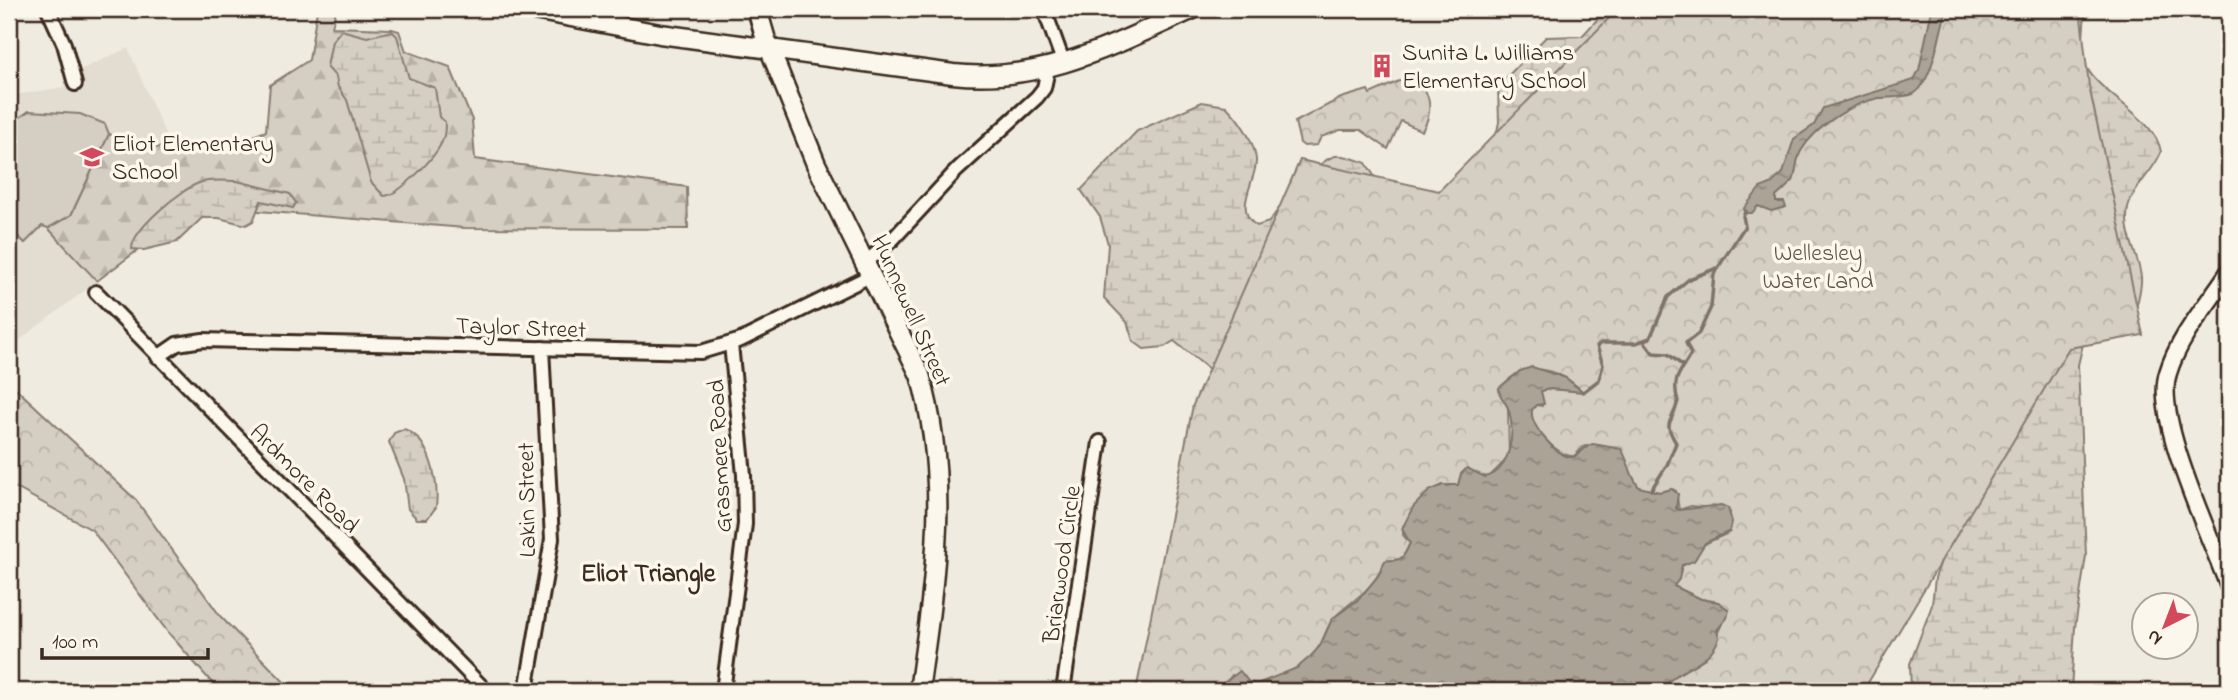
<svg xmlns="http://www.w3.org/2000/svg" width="2238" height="700" font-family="'Indie Flower',sans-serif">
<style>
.built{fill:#e2dcd1}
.forest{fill:url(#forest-firs);stroke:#887c70;stroke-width:2}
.wetland{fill:url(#wetland-marsh);stroke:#887c70;stroke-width:2}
.park{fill:url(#park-crowns);stroke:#887c70;stroke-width:2}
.pitch{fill:#d5cec3;stroke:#887c70;stroke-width:2}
.water{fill:url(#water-ripples);stroke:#7f7367;stroke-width:2}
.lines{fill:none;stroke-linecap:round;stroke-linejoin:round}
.stream{stroke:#7f7367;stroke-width:3.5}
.minor-casing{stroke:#3b2a1e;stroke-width:18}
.tertiary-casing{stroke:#3b2a1e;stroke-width:21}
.secondary-casing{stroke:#3b2a1e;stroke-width:23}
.minor{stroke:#fbf7ec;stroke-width:12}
.tertiary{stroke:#fbf7ec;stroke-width:16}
.secondary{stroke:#fbf7ec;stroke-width:18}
.labels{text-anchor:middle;stroke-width:7;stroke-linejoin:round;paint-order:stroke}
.poi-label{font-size:24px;fill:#3b2a1e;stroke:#fbf7ec;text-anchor:start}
.park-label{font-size:24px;fill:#625347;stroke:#fbf7ec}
.street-label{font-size:24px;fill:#3b2a1e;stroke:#fbf7ec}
.neighbourhood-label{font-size:26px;font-weight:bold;fill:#3b2a1e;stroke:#fbf7ec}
</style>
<defs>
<pattern id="forest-firs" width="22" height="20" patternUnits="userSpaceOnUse" patternTransform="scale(1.75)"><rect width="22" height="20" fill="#d5cec3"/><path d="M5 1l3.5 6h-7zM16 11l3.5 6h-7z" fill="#b8b1a7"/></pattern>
<pattern id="wetland-marsh" width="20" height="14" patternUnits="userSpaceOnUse" patternTransform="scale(1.75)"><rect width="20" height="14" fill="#d5cec3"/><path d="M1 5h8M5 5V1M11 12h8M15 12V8" fill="none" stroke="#b8b1a7"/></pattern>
<pattern id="park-crowns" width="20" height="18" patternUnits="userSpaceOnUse" patternTransform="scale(1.75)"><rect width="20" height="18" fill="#d5cec3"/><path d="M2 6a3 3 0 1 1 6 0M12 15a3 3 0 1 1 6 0" fill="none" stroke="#b8b1a7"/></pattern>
<pattern id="water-ripples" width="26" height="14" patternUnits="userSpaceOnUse" patternTransform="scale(1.75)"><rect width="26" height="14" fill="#aca397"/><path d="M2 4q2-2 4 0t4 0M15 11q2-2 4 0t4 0" fill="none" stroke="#8d857b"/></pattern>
</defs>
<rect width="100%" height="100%" fill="#f0ebe0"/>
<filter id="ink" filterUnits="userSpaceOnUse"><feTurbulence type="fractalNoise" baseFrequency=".0143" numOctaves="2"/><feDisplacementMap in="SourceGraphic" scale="14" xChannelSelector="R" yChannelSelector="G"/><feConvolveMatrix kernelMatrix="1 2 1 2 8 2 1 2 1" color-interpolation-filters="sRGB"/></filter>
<g filter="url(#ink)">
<path class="built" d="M128,48L196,206L9,348V96L71,86L82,69Z"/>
<path class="forest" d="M317,10H336L332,27L392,29L399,31L406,51L450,67L472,120L475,159L687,187L688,229L465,228L196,206L97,281L48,228L71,215L109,134L152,149L184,141L208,154L266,131L270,85L309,60Z"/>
<g class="wetland">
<path d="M1607,9H2085C2085,26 2079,52 2087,68C2102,96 2156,118 2161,152C2154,172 2132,187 2128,208C2123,234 2138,252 2141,277C2142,287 2138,299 2136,309L2083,344L2078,365L2086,556L2075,627L2071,691H1911L1910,664L1932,605L1935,578L1941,561L1817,526L1661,691L1556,376L1538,368L1443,485L1222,684L1220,691L1210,370L1174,341L1164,347L1144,349L1133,341L1127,322L1104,298L1108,244L1100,217L1081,190L1137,131L1202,102L1226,106C1239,119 1254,140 1256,159C1258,179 1231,210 1257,226L1269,222C1280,206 1316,161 1335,156C1345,154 1357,160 1366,163L1378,182L1290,336L1495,141L1499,122L1498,86L1546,37L1582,36Z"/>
<path d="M341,30L367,37L392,31L397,36L409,78L435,88L439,117L445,122C445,128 445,134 443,139C438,155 400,195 384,196L371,182L347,100L338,87L336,77L327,67L332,41Z"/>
<path d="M237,181L290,194L296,203L293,208L261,201L253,221L246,225L219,218H202L177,242L144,250L132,249C132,229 182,189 199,183C210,179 226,181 237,181Z"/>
<path d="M404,429C430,438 439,482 436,507L427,519H417L408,509L404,479L389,442L394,433Z"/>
</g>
<g class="park">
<path d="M1618,9H2080L2089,86L2143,335L2069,348L1863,691H1661L1668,679L1705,658L1729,610L1718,602L1701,599L1673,586L1679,579V568L1696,558C1699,541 1717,540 1730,532V512L1721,505L1712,508L1691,506L1679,510L1676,491L1672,489L1659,492L1639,488L1617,448L1585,446L1574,456C1558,458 1528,426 1532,410L1536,405L1542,406L1540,391L1550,389L1582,391C1556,366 1524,360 1499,389L1508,408L1509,457L1489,477L1461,474L1458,485H1443L1403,526V535L1410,543C1402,562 1401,559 1385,561C1372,593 1356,596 1335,617C1327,625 1326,635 1320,645C1307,668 1280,676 1257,685L1232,675L1220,691H1136L1193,405L1300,160L1439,191Z"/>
<path d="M1417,80C1432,94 1433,113 1422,131L1401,121L1388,149L1361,130H1340L1321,137L1317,145L1304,146L1300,143L1295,122L1341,98L1368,90L1370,94L1399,81Z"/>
<path d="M9,382L136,500L221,617L293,691H219L167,631L92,530L9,484Z"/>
</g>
<path class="pitch" d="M29,111L80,114L105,124L109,134L71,215L48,228L42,226L25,243L9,228V202L12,198L9,195V125Z"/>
<g class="water">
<path d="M1932,9H1947C1940,29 1933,81 1915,93C1908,98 1889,97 1879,98C1852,103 1815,127 1801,151C1795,162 1797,172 1793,181L1776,197V202H1784L1786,207L1771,211L1758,206L1752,213H1744V208L1760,188L1771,184L1783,173L1794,139L1814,125L1823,108L1914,80L1919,70Z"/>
<path d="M1532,367L1566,378L1583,392L1550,389L1541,391L1544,404L1536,405L1532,410C1529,424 1554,453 1569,457C1577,459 1584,446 1593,444L1621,449C1629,460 1629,475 1639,487L1659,492L1672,489L1678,494L1676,508L1679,510L1721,505L1728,508L1732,522L1730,531L1705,543L1694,561L1682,565L1679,579L1674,586L1701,599L1718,602L1729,610L1727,618L1717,630L1719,638C1710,666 1674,668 1661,691H1220L1222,684L1240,671L1252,686L1297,668L1311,656L1320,646L1332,619L1359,599L1378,576L1385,561C1401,559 1402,562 1410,543L1402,529L1413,507L1429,491L1443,485H1458L1461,474L1467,468L1485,477C1511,472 1516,430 1508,408C1505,400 1499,398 1499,388L1520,371Z"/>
</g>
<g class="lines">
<g class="stream">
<path d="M1644,341L1653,353L1668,354L1682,365"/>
<path d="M1583,392L1599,380L1603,365L1597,346L1601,343H1636L1650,338L1668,297L1689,279L1717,268"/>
<path d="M1651,490L1667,465L1676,443C1662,419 1672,426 1678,401C1671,378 1681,372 1691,354L1686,343L1699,333L1711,307L1714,274L1745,226L1743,216L1746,211"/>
</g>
<g class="minor-casing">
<g id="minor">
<path d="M48,9L64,44L75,84"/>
<path d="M1044,9L1064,64"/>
<path d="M865,263L893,239L957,170L1037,97L1044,88L1048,69"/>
<path d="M96,292L486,691"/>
<path d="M158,357L177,344L203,340L701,352L741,340L872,275"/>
<path d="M526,691L552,539L542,348"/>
<path d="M723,691L745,524L744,475L731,344"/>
<path d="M1063,691L1100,442"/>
</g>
</g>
<g class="tertiary-casing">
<path id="tertiary" d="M2229,272C2209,303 2179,336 2168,373C2153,418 2212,539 2229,587"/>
</g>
<g class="secondary-casing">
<g id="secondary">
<path d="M529,9L660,34L953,74C1042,84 1115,44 1193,9"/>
<path d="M757,9L766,40L816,164L920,375C951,480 934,585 919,691"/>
</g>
</g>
<use href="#minor" class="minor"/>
<use href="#tertiary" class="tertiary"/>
<use href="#secondary" class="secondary"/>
</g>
</g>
<defs>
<g id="building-bare" transform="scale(1.89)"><path d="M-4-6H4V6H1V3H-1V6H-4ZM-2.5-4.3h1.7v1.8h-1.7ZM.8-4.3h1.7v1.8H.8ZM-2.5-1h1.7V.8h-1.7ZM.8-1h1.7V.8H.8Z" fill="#d1495b" stroke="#fbf7ec" stroke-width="2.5" paint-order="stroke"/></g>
<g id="school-bare" transform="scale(1.89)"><path d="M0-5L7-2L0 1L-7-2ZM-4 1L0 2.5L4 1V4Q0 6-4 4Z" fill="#d1495b" stroke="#fbf7ec" stroke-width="2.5" paint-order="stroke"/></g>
</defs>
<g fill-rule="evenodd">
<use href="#building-bare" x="1382" y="66"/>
<use href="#school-bare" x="92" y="157"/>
</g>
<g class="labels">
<g class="poi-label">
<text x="1402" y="60">Sunita L. Williams<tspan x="1402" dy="28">Elementary School</tspan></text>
<text x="112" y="151">Eliot Elementary<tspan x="112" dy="28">School</tspan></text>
</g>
<g class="park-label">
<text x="1818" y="260">Wellesley<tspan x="1818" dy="28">Water Land</tspan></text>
</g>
<g class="street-label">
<text transform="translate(912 310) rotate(66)" y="8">Hunnewell Street</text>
<text transform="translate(521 327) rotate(2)" y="8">Taylor Street</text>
<text transform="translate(719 456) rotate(-93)" y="8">Grasmere Road</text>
<text transform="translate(305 478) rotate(45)" y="8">Ardmore Road</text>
<text transform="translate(526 500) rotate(-91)" y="8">Lakin Street</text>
<text transform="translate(1061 564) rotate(-82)" y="8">Briarwood Circle</text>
</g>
<g class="neighbourhood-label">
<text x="648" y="581">Eliot Triangle</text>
</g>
</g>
<rect width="2238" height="700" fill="none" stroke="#fbf7ec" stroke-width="35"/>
<rect x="18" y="18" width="2203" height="665" fill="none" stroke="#3b2a1e" stroke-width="2.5" filter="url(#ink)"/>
<g transform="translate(2165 626) rotate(222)"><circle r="33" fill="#fbf7ec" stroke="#aea59a" stroke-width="2"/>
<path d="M0-5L12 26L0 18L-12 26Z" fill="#d1495b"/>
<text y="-10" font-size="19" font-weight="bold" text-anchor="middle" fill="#3b2a1e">N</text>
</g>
<path d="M42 648v10h166v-10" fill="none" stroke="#3b2a1e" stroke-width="3.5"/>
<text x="52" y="648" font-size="21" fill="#3b2a1e" stroke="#fbf7ec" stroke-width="5" paint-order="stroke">100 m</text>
</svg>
